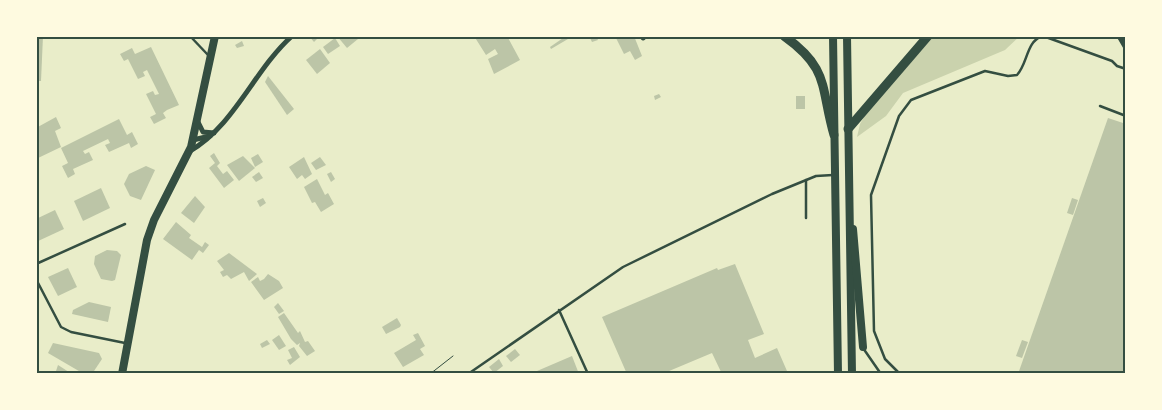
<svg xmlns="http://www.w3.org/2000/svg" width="1162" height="410" font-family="'IBM Plex Sans',sans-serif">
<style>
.green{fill:#cad2ad}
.building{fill:#bcc5a7}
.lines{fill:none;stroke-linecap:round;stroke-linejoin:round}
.path{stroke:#344e41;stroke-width:1}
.service{stroke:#344e41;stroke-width:2.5}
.minor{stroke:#344e41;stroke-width:5}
.primary{stroke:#344e41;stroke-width:8}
.trunk{stroke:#344e41;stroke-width:9}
.neatline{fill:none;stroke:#344e41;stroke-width:2}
</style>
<rect width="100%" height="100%" fill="#e9edc9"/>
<path class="green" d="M934,36H1020L1005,50L903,93L886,116L857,137L860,124L867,112Z"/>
<g class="building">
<path d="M36,36H43L41,81H36Z"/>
<path d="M309,36H320L314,42Z"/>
<path d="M337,36H356L358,39L347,48Z"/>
<path d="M474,36H507L520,60L494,74L488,59L498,54L495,49L486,55Z"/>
<path d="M566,36H573L551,49L550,47Z"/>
<path d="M589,36H596L598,40L592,42Z"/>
<path d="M615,36H634L642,56L635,60L630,51L624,54Z"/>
<path d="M335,38L340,46L328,54L323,47Z"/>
<path d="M242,41L244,46L237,48L235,45Z"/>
<path d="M151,47L179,105L167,110L163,113L166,118L154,124L150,117L156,114L146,94L153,91L155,95L159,94L147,70L143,72L145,76L138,79L128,59L124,61L120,54L132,48L135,54Z"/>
<path d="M320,49L330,63L317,74L306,60Z"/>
<path d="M268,76L294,109L287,115L265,82Z"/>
<path d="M659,94L661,97L655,100L654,96Z"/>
<rect x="796" y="96" width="9" height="13"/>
<path d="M56,117L61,128L55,131L61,147L36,159V128Z"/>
<path d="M1108,118L1126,124V374H1018Z"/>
<path d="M119,119L127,135L132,132L138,144L131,148L129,143L109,152L105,145L110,143L108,139L83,151L85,154L89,152L93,160L73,169L75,174L68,178L62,166L68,163L61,148Z"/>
<path d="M214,153L220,163L217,166L223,174L227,171L234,180L224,188L209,168L215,163L210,156Z"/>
<path d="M258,154L263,162L255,167L251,158Z"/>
<path d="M243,156L255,168L239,181L227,165Z"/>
<path d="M304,157L312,174L305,179L302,175L297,179L289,167Z"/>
<path d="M320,157L326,165L316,170L311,163Z"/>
<path d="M146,166L155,170L141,200L130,196L124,184L129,174Z"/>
<path d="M259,172L263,178L256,182L252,177Z"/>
<path d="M331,172L335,179L331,182L327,174Z"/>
<path d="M317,179L325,195L328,193L334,204L321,212L315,202L312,203L304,187Z"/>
<path d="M101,188L110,208L83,221L74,201Z"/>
<path d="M195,196L205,207L194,223L181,213Z"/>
<path d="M263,198L266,203L260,207L257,201Z"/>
<path d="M1072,198L1078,200L1073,215L1067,213Z"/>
<path d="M55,210L64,229L36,242V219Z"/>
<path d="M176,222L191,235L189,238L202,247L205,242L209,245L203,253L199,250L192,260L163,239Z"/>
<path d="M107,250L117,251L121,255L115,280L112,281L101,279L94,264L95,256Z"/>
<path d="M229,253L257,274L249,281L244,272L231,279L227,275L223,277L220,272L224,270L217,261Z"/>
<path d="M735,264L764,334L748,340L755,358L777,348L787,371L781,374H722L712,353L662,374H627L602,317L717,268L718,270Z"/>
<path d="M68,268L77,287L58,296L48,277Z"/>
<path d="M268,274L279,281L283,288L264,300L251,282L258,277L260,281L264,279Z"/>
<path d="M89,302L111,307L108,322L72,314L73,310Z"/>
<path d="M278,303L284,311L279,314L274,307Z"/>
<path d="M284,313L298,333L300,331L305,342L308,341L315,351L307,356L299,346L300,343L297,345L291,339L278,317Z"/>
<path d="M397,318L401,325L400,327L386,334L382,327Z"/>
<path d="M418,333L425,346L420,349L424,355L403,367L394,353L416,340L413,335Z"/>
<path d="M279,335L286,346L279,350L272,340Z"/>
<path d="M267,340L270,344L262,348L260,344Z"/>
<path d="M1022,340L1028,342L1022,358L1016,356Z"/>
<path d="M53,343L99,353L102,359L92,374H84L48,353Z"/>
<path d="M294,347L300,357L290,365L287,360L292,358L288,350Z"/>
<path d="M515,349L520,355L511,362L506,356Z"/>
<path d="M572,356L579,374H530Z"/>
<path d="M499,359L503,366L494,373L489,367Z"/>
<path d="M58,365L72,374H55Z"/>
</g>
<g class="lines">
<path class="path" d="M430,374L453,356"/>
<g class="service">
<path d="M190,36L208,55"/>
<path d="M1043,36L1112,61L1117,66L1126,69"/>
<path d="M1100,106L1126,116"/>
<path d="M806,180V218"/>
<path d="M36,264L125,224"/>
<path d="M36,279L61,327L71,332L125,343"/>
<path d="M559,310L588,374"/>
<path d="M863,348L881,374"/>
<path d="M468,374L623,267L772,194L816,176L833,175"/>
<path d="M900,374L885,359L874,331L871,195L899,116L911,100L985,71L1008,76L1017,75C1028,63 1026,42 1042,36"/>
</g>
<g class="minor">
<path d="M642,36L643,38"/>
<path d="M1119,36L1126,48"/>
<path d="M197,120L203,132L214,133"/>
<path d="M193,140L210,136"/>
<path d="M190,151C235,125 254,70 292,36"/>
</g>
<g class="primary">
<path d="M833,36L838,374"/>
<path d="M847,36L852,374"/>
<path d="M853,229L863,347"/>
<path d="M122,374L147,240L154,220L191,147L215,36"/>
</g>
<g class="trunk">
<path d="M784,36C830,69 820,86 834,135"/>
<path d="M848,129L928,36"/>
</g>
</g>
<rect width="1162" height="410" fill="none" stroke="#fefae0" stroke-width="75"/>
<rect x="38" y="38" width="1086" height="334" class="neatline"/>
</svg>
